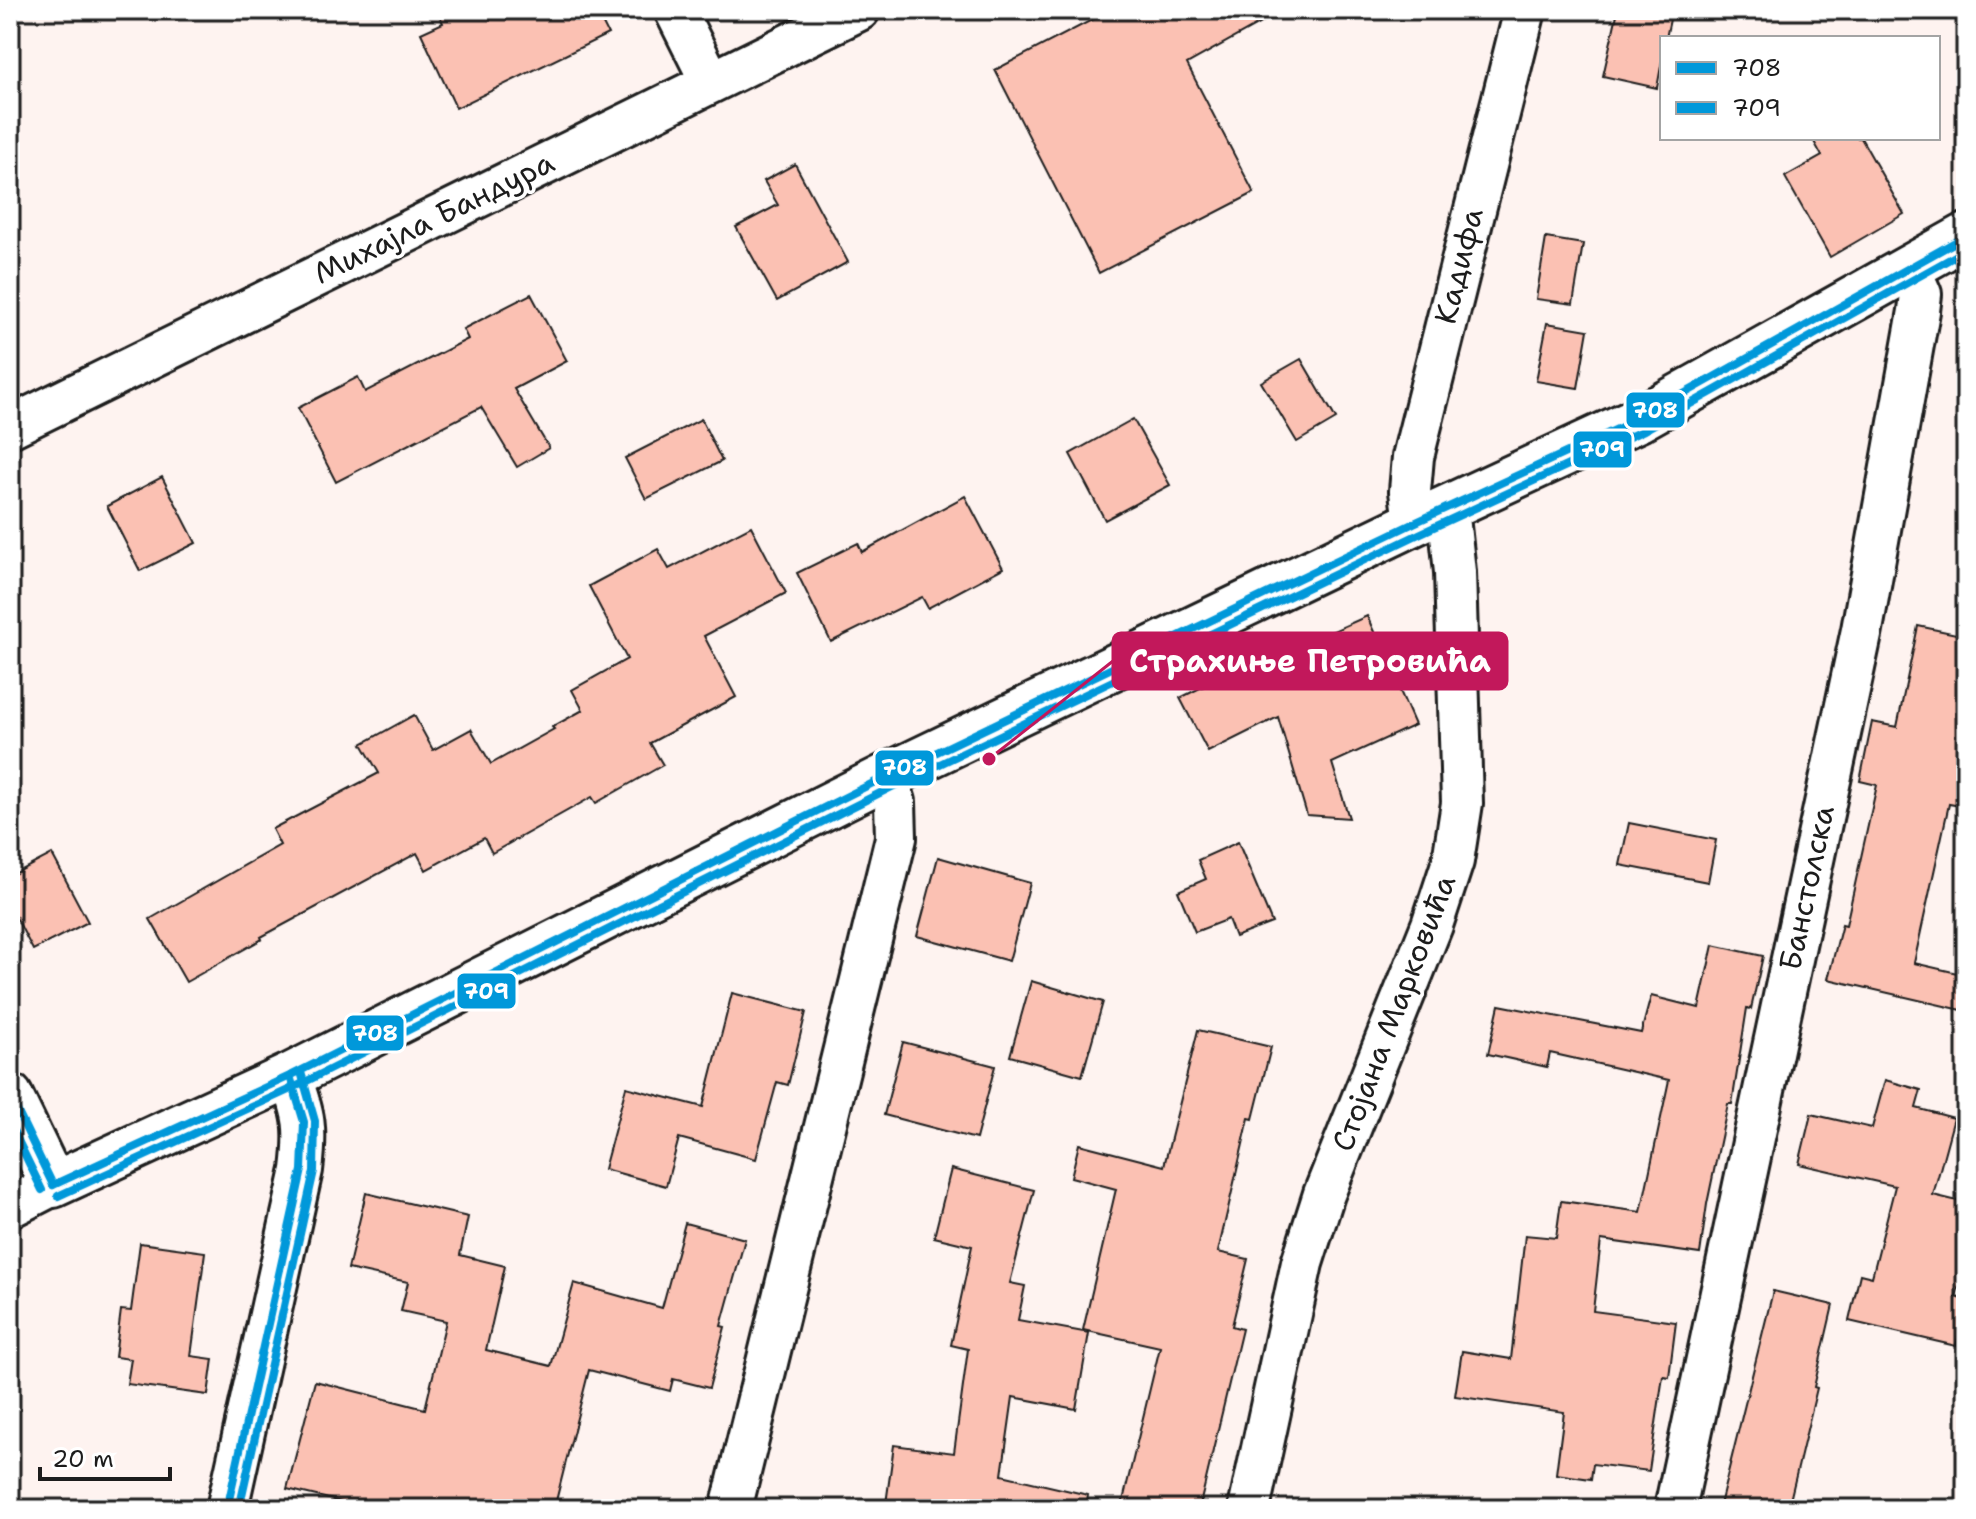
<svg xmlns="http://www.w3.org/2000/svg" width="1976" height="1519" font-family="'Shantell Sans',sans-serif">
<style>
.building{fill:#fbc1b3;stroke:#1c1c1c;stroke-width:2}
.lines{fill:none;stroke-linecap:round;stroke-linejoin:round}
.street-casing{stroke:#1c1c1c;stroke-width:46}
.secondary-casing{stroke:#1c1c1c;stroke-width:50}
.street{stroke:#fff;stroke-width:40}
.secondary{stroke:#fff;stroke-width:44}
.bus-1-casing{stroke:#fff;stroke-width:14}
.bus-2-casing{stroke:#fff;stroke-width:14}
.bus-1{stroke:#0098da;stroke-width:8}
.bus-2{stroke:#0098da;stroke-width:8}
.labels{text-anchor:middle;stroke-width:7;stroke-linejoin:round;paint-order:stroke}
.street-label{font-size:30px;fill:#1c1c1c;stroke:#fff}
.leader{fill:none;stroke:#c2185b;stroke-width:3}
.callout-dot{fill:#c2185b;stroke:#fff;stroke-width:3}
.callout{fill:#c2185b;stroke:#c2185b;stroke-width:3}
.callout-label{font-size:32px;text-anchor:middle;font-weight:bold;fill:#fff}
.line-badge{stroke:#fff;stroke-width:3}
.badge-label{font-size:22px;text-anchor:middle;font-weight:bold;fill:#fff}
</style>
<rect width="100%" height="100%" fill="#fef3f0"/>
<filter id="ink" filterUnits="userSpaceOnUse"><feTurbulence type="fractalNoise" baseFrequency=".0125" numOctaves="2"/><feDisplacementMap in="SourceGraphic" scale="16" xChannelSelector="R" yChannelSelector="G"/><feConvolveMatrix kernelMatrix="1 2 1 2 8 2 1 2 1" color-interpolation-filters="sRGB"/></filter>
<g filter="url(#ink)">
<g class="building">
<path d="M437,10H596L608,34L456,108L421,33L443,23Z"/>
<path d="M1111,10H1284L1187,64L1254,193L1099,273L995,70Z"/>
<path d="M1618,10H1672L1666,38H1662V61L1657,88L1603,76Z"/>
<path d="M1812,138H1861L1904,214L1830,257L1785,177L1822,156Z"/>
<path d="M795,164L848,262L777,301L736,227L778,205L764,181Z"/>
<path d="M1546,238L1583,244L1573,304L1536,299Z"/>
<path d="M531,294L567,361L514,389L549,448L517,467L481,407L336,482L298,408L358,377L365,392L468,339L463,329Z"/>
<path d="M1547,323L1588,330L1578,388L1536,381Z"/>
<path d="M1301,359L1336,419L1297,442L1261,382Z"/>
<path d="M701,419L722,461L646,499L625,458Z"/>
<path d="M1133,419L1170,485L1105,520L1070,454Z"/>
<path d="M162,477L196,543L140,571L107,506Z"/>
<path d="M965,496L1003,568L928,608L922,597L831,642L797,573L858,543L862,552Z"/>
<path d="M751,526L786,593L704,636L736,697L650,743L663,765L596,803L592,797L492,853L484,838L426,870L417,853L261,937L262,939L186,982L150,919L280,845L272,829L379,773L362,744L414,715L433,750L471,729L491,764L554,729L552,727L583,710L572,690L627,659L589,586L658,549L669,569Z"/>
<path d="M1367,616L1415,725L1332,763L1349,818L1307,815L1278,717L1208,752L1180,698L1254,661L1257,665Z"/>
<path d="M1918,626L1966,636V807L1949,804L1914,963L1966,975V1011L1828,979L1842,924L1846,925L1877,785L1860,781L1872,722L1897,727Z"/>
<path d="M1629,823L1716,840L1708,882L1620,865Z"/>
<path d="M1238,842L1272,923L1235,937L1228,919L1195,932L1178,891L1206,879L1198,860Z"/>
<path d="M52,854L88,922L33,950L10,906V876Z"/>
<path d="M938,857L1030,883L1009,961L917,936Z"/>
<path d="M1713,945L1763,956L1751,1009L1747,1008L1732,1104H1728L1707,1204L1700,1254L1601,1240L1593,1311L1676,1322L1669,1377L1663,1376L1649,1471L1593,1464L1591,1479L1556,1474L1564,1412L1455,1396L1462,1351L1511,1359L1525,1235L1556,1238L1561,1201L1641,1212L1669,1080L1550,1053L1547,1067L1488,1054L1499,1005L1641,1033L1651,996L1699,1008Z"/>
<path d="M1031,981L1103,1002L1082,1076L1010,1056Z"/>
<path d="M732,993L806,1012L788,1085L777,1082L756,1159L679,1138L666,1186L604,1169L626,1087L703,1107Z"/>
<path d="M1198,1030L1271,1047L1253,1119L1249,1118L1218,1252L1248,1259L1232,1326L1242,1329L1199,1509H1121L1160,1347L1083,1330L1116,1189L1071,1177L1079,1144L1164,1166Z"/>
<path d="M903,1042L995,1066L976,1139L884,1115Z"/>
<path d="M1885,1080L1921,1090L1916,1108L1954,1118L1933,1195L1966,1203V1257L1956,1297L1966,1300V1303L1956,1346L1849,1321L1860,1274L1872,1277L1895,1186L1799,1164L1811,1114L1872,1128Z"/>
<path d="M951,1169L1034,1190L1010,1283L1025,1286L1018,1320L1089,1333L1076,1409L1013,1397L1002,1475L1088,1495L1086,1509H924L886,1504L894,1445L954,1453L968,1349L951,1345L972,1246L934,1237Z"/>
<path d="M366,1193L468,1217L460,1255L505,1266L486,1350L551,1366L574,1283L662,1308L685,1223L745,1239L721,1326L725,1327L709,1388L673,1379L670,1391L589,1370L554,1509H371L287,1489L315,1381L425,1409L446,1321L401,1311L408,1282L348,1269Z"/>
<path d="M140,1243L205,1252L191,1356L213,1359L208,1395L127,1384L131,1359L115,1357L121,1310L131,1311Z"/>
<path d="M1773,1291L1833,1305L1814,1387L1817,1388L1788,1509H1719Z"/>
</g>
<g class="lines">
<g class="street-casing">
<g id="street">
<path d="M675,10L711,82"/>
<path d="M10,427L859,10"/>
<path d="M1414,523L1410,491L1413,457L1525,10"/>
<path d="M10,1207L53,1185"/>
<path d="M227,1509L302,1170C307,1129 305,1115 290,1076"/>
<path d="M731,1509L896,838L895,802L887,776"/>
<path d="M1249,1509L1302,1263L1324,1194L1432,925L1453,861L1462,803L1455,572L1448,508"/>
<path d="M1675,1509L1862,630L1919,311L1921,294L1909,267"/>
</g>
</g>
<g class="secondary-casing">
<path id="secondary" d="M10,1096L53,1185L290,1076L887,776L1414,523L1639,419L1966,236"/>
</g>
<use href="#street" class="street"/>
<use href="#secondary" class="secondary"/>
<g class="bus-1-casing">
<g id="bus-1">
<path d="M10,1096L53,1185"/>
<path d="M53,1185L290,1076L887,776L1414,523L1639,419L1966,236"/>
<path d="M227,1509L302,1170L304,1122L290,1076"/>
</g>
</g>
<g class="bus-2-casing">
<g id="bus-2">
<path d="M10,1124L42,1190"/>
<path d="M58,1196L295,1087L892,787L1419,534L1644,430L1966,250"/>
<path d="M239,1509L314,1171L315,1121L301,1072"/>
</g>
</g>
<use href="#bus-1" class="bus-1"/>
<use href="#bus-2" class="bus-2"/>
</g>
</g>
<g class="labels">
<g class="street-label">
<text transform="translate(434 218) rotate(-26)" y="10">Михајла Бандура</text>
<text transform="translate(1459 266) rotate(-76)" y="10">Кадифа</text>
<text transform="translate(1807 888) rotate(-78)" y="10">Банстолска</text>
<text transform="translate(1394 1013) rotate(-69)" y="10">Стојана Марковића</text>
</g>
</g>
<path class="leader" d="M989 759L1113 661"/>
<circle class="callout-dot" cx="989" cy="759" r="8"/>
<rect class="callout" x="1113" y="633" width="394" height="56" rx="8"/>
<g class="callout-label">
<text x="1310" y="672">Страхиње Петровића</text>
</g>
<g class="line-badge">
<rect x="1625" y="391" width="61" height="38" rx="8" fill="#0098da"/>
<rect x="1572" y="430" width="61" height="39" rx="8" fill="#0098da"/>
<rect x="874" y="749" width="61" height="38" rx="8" fill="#0098da"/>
<rect x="456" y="972" width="61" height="38" rx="8" fill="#0098da"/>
<rect x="345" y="1014" width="60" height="38" rx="8" fill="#0098da"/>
</g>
<g class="badge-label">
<text x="1655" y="418">708</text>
<text x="1602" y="457">709</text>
<text x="904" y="775">708</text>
<text x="486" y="999">709</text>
<text x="375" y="1041">708</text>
</g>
<rect width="1976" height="1519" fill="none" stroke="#fff" stroke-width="40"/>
<rect x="20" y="20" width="1936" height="1479" fill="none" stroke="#1c1c1c" stroke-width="3" filter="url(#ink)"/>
<rect x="1660" y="36" width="280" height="104" fill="#ffffff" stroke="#a4a4a4" stroke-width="2"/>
<rect x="1676" y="62" width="40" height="12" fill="#0098da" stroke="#a4a4a4" stroke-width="2"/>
<text x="1732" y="76" font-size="24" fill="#1c1c1c">708</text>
<rect x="1676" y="102" width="40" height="12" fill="#0098da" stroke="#a4a4a4" stroke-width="2"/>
<text x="1732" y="116" font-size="24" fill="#1c1c1c">709</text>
<path d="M40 1467v12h130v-12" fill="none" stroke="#1c1c1c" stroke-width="4"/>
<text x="52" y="1467" font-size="24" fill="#1c1c1c" stroke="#ffffff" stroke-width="6" paint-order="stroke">20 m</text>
</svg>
